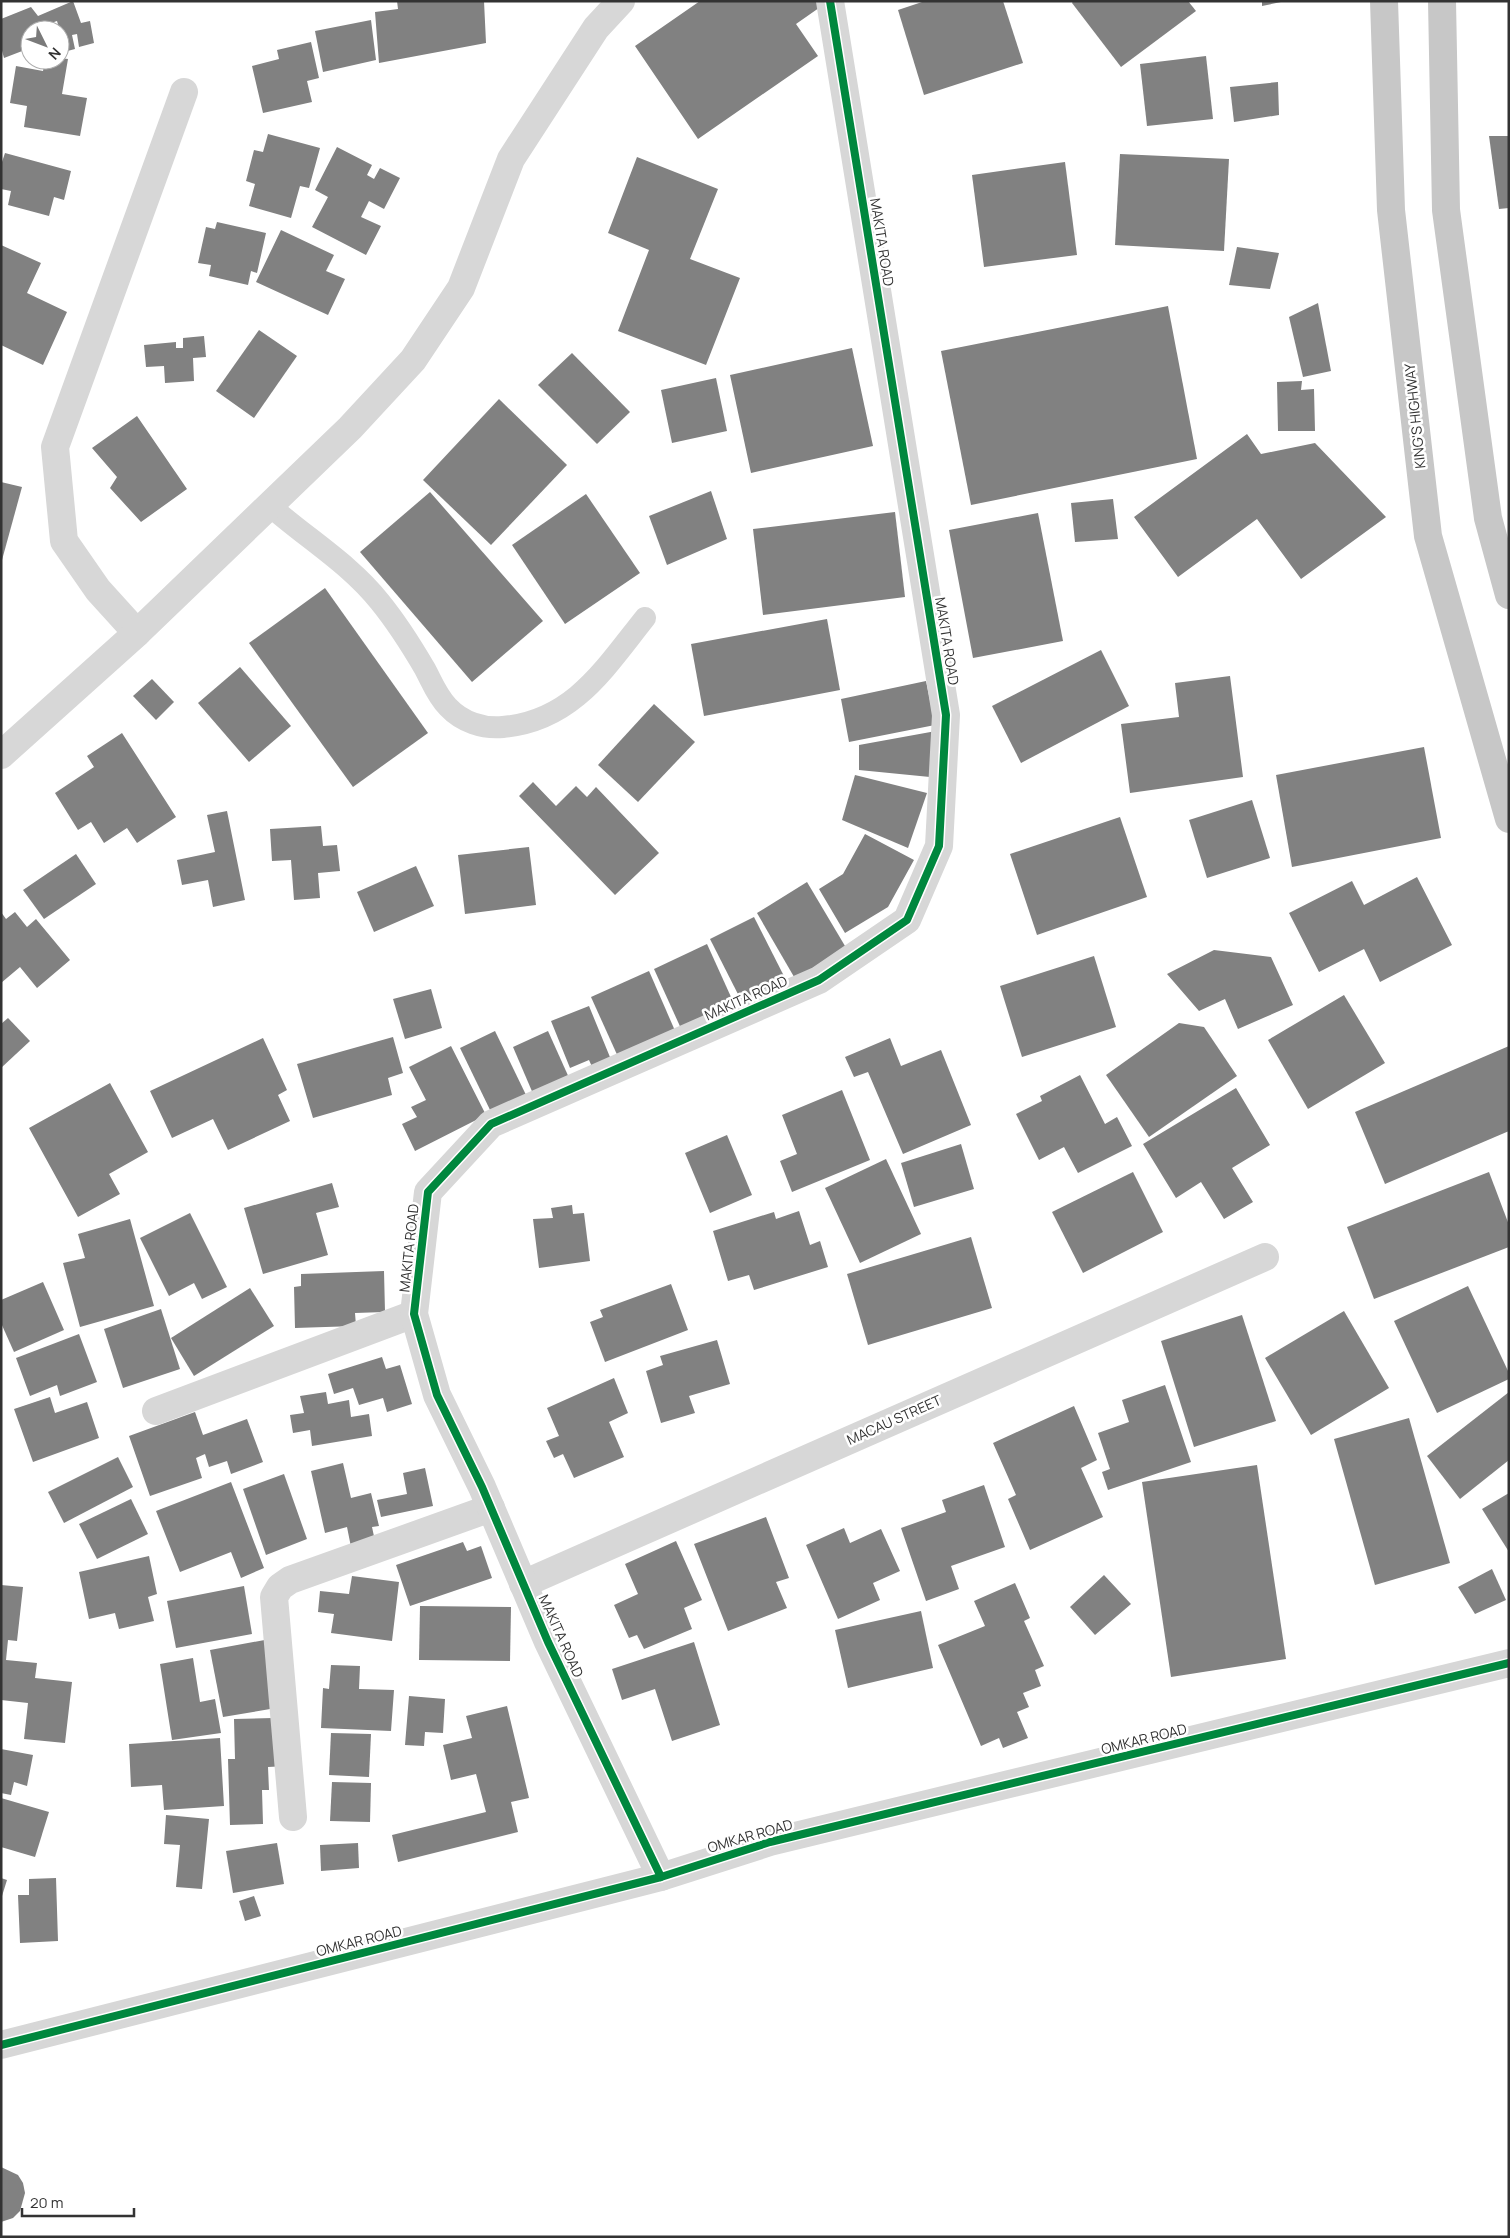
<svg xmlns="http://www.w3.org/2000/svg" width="1510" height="2238" font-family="Manrope,sans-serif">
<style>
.building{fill:#818181}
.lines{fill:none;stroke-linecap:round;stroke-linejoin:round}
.service{stroke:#d7d7d7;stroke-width:22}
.minor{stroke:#d7d7d7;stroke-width:28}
.tertiary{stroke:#d7d7d7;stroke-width:28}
.trunk{stroke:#c7c7c7;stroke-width:28}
.cycleway-casing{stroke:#fff;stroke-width:11}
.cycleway{stroke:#00873e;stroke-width:8}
.labels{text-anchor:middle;stroke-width:5;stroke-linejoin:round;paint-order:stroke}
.street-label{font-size:14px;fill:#333;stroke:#fff}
</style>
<rect width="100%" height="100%" fill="#fff"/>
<g class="building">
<path d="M73,1L81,23L90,21L94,43L79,47L77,34L72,35L75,49L60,53V30L55,29L59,28L57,21L30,30V48L4,58L1,47V19L31,7L38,16Z"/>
<path d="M397,1H484L486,43L379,63L375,12L398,9Z"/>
<path d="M700,1H825L826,3L796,24L818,56L698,139L635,46Z"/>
<path d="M925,1H1003L1023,63L924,95L898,10Z"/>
<path d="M1073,1H1188L1196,11L1121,67L1072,3Z"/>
<path d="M1262,1H1281V2L1262,6Z"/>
<path d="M371,20L376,60L323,72L315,31Z"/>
<path d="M311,42L319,78L307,81L312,102L263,113L252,66L279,59L277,50Z"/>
<path d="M1206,56L1213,119L1147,126L1140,64Z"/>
<path d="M60,58L68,59L62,94L87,98L80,136L24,127L27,106L10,103L16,66L43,71L45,60H60Z"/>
<path d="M1278,82L1279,115L1234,122L1230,87Z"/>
<path d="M268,134L320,148L309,188L300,186L291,218L249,206L255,184L246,181L254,150L263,152Z"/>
<path d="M1489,136H1509V208L1499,209Z"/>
<path d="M337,147L372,165L367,175L374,179L380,168L400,178L384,209L369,201L361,217L381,226L366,255L312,227L328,197L315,190Z"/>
<path d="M5,153L71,171L64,200L54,197L49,216L8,205L11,191L1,189V165Z"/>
<path d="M1120,154L1229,159L1224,251L1115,245Z"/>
<path d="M637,157L718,189L690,259L740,278L706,365L618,331L649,250L608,233Z"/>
<path d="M1065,162L1077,255L984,267L972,175Z"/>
<path d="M217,222L266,233L257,273L251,271L248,285L209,276L211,265L198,263L206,227L215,229Z"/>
<path d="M281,230L334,255L326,271L345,279L328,315L256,282Z"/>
<path d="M1,245L41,263L27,293L67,312L43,365L1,345Z"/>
<path d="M1237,247L1279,253L1270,289L1229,285Z"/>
<path d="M1318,303L1331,371L1303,377L1289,317Z"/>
<path d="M1168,306L1197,459L971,505L941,351Z"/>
<path d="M259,330L297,356L254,418L216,391Z"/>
<path d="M204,336L206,357L193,358L194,381L165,383L164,366L146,367L144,345L176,342V348H183V338Z"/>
<path d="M852,348L873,446L751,473L730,375Z"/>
<path d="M572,353L630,412L597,444L538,385Z"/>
<path d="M716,378L727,431L672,443L661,390Z"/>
<path d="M1302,381L1301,390L1314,389L1315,431H1278L1277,382Z"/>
<path d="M499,399L567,465L491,545L423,480Z"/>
<path d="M137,416L187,489L141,522L110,488L117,477L92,448Z"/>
<path d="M1247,434L1261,454L1315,443L1386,517L1301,579L1257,519L1178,577L1134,517Z"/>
<path d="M1,482L22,487L2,560H1Z"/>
<path d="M711,491L727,539L667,565L649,516Z"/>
<path d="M430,492L543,621L472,682L360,552Z"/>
<path d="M586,494L640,573L565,624L512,545Z"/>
<path d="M1113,499L1118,539L1075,542L1071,503Z"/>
<path d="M895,512L905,597L763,615L753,529Z"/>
<path d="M1038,513L1063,641L973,658L949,530Z"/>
<path d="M325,588L428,733L353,787L249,643Z"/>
<path d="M827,619L840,690L704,716L691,644Z"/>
<path d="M1101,650L1129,706L1021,763L992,706Z"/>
<path d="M240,667L291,726L249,762L198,703Z"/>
<path d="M1230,676L1243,777L1130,793L1121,724L1179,717L1175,683Z"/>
<path d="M152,679L174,702L156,720L133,696Z"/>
<path d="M926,681L935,725L849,742L841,699Z"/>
<path d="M654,704L695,742L638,802L598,765Z"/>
<path d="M936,731L930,777L859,770V745Z"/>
<path d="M122,733L176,817L137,843L127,828L104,843L91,822L78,830L55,793L94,767L87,756Z"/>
<path d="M1424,747L1441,838L1292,867L1276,775Z"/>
<path d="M855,775L927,793L908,848L842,820Z"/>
<path d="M533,782L556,806L576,786L587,797L596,787L659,853L615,895L519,796Z"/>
<path d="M1252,800L1270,858L1207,878L1189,820Z"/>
<path d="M227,811L245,900L213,907L208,880L182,885L177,860L215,852L207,815Z"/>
<path d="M1120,817L1147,897L1037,935L1010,854Z"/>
<path d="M321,826L323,846L337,845L340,871L318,873L320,898L294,900L291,860L272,861L270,829Z"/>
<path d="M865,834L914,860L888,907L845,933L819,889L843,874Z"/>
<path d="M529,847L536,905L465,914L458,855Z"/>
<path d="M76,854L96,884L44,919L23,890Z"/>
<path d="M416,866L434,906L374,932L357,892Z"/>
<path d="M1417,877L1452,945L1380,982L1364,949L1319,972L1289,913L1352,881L1364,905Z"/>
<path d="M807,882L848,951L797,982L757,913Z"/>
<path d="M1,912L6,919L15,912L27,927L36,919L70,960L37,988L20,967L1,983Z"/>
<path d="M754,917L789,986L745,1008L710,939Z"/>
<path d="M707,944L736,1008L683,1033L654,969Z"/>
<path d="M1214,950L1271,957L1293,1005L1238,1029L1225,999L1199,1011L1167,974Z"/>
<path d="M1094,956L1116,1027L1022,1057L1000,986Z"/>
<path d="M649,971L676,1033L619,1059L591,997Z"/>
<path d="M431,989L442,1028L405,1039L393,999Z"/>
<path d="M1344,995L1385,1063L1308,1109L1268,1040Z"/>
<path d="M589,1006L612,1062L593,1069L589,1060L570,1068L551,1021Z"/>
<path d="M8,1018L30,1041L1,1068V1024Z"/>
<path d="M1179,1023L1204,1027L1237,1076L1149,1137L1106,1075Z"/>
<path d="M495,1031L527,1097L492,1114L460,1048Z"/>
<path d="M548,1031L570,1080L534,1096L513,1047Z"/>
<path d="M393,1037L403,1073L388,1078L392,1095L313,1118L297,1064Z"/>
<path d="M263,1038L287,1090L278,1095L290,1121L228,1150L213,1119L172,1138L150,1091Z"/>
<path d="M890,1038L901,1066L941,1050L971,1125L903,1154L868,1072L854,1077L845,1057Z"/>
<path d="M451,1046L486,1115L415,1151L402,1124L417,1117L411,1107L426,1100L409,1067Z"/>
<path d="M1509,1046V1131L1385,1184L1355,1112Z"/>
<path d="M1080,1075L1105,1124L1117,1117L1132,1146L1078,1173L1064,1147L1039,1160L1016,1114L1042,1101L1040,1096Z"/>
<path d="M110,1083L148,1152L109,1174L120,1194L78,1217L29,1128Z"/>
<path d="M1236,1088L1270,1145L1232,1168L1253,1202L1224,1219L1201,1182L1176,1198L1143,1144Z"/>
<path d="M842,1090L870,1160L792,1192L780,1161L797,1154L782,1115Z"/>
<path d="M727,1135L752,1195L710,1213L685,1153Z"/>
<path d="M961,1144L974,1189L914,1207L901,1163Z"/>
<path d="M886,1159L921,1234L860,1263L825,1188Z"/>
<path d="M1133,1172L1163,1232L1083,1273L1052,1212Z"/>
<path d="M1489,1172L1509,1225V1247L1374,1299L1347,1227Z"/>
<path d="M332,1183L339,1207L316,1213L328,1255L263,1274L244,1208Z"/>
<path d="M572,1205L573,1214L584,1213L590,1261L539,1268L533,1219L553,1218L551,1208Z"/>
<path d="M799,1211L810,1245L820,1241L828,1267L754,1290L749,1275L728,1281L713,1231L774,1212L776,1219Z"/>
<path d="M190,1213L227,1287L202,1299L194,1283L169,1296L140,1238Z"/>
<path d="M130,1219L154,1306L80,1327L63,1263L85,1258L78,1234Z"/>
<path d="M971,1237L992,1308L868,1345L847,1274Z"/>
<path d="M384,1271L385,1312L355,1313L356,1326L295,1328L294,1287L301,1286V1274Z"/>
<path d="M43,1282L64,1330L14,1352L1,1323V1300Z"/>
<path d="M671,1284L688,1330L605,1362L590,1322L603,1317L600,1310Z"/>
<path d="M1468,1286L1509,1373V1379L1437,1413L1394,1321Z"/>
<path d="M250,1288L274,1326L194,1376L171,1338Z"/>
<path d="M161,1309L180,1369L123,1388L104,1329Z"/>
<path d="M1344,1311L1389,1388L1311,1435L1265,1358Z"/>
<path d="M1242,1315L1276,1421L1194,1447L1161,1341Z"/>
<path d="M79,1334L97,1382L60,1396L57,1385L30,1396L16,1358Z"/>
<path d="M717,1340L730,1384L689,1396L695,1413L661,1423L646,1371L663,1365L660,1356Z"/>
<path d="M382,1357L386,1369L400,1365L412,1404L387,1412L383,1398L359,1405L353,1388L334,1394L328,1374Z"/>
<path d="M614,1378L628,1413L609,1422L624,1457L574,1478L563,1454L554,1458L546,1441L559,1436L547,1408Z"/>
<path d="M1165,1385L1191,1462L1108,1490L1102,1472L1110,1469L1098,1433L1129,1422L1122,1400Z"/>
<path d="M326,1392L328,1404L349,1400L351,1417L369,1414L372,1436L312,1446L310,1430L293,1433L290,1415L304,1413L300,1396Z"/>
<path d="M1509,1392V1460L1460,1499L1427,1456Z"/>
<path d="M50,1397L55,1413L87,1402L99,1438L33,1462L14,1409Z"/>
<path d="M1074,1406L1097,1460L1081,1468L1103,1517L1030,1550L1008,1499L1016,1495L993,1443Z"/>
<path d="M195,1412L203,1435L247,1419L263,1462L231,1474L227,1461L209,1467L205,1454L196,1458L202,1478L150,1496L129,1436Z"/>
<path d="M1409,1418L1450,1563L1375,1585L1334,1439Z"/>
<path d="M118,1457L133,1487L64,1523L48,1492Z"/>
<path d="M343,1463L351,1498L371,1493L379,1526L372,1527L375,1541L351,1547L347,1527L325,1533L311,1471Z"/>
<path d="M1257,1465L1286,1659L1171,1677L1142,1482Z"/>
<path d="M425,1468L433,1506L381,1517L377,1500L407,1494L403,1473Z"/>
<path d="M284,1474L307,1539L266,1555L243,1489Z"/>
<path d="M231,1482L264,1568L241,1578L231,1552L180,1572L156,1511Z"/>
<path d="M984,1485L1005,1547L951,1566L959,1589L926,1601L901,1528L946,1512L942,1500Z"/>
<path d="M1509,1493V1552L1482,1509Z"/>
<path d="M131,1499L148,1534L97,1559L79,1524Z"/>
<path d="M766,1517L789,1578L776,1582L787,1608L728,1631L694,1544Z"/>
<path d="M844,1528L850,1543L881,1529L900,1571L873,1583L880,1600L838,1619L806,1545Z"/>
<path d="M676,1541L702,1600L684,1608L692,1629L644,1649L637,1635L629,1638L614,1605L638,1594L625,1564Z"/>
<path d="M463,1542L467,1551L481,1546L492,1578L410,1606L396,1565Z"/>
<path d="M149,1556L157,1594L148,1597L154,1621L119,1629L115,1613L89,1619L79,1572Z"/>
<path d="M1492,1569L1506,1600L1475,1614L1458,1587Z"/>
<path d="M1104,1575L1131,1604L1095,1635L1070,1607Z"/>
<path d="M352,1576L399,1582L392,1641L331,1633L334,1614L318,1612L320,1591L349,1594Z"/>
<path d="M1015,1583L1030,1618L1024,1621L1044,1666L1035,1670L1041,1686L1023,1693L1029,1707L1017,1712L1028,1738L1003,1748L999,1738L981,1746L938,1645L985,1626L974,1601Z"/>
<path d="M1,1585L23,1587L17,1641L8,1640L6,1660L37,1663L35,1678L72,1682L65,1743L24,1739L28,1703L1,1700Z"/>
<path d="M244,1586L252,1634L176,1648L167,1601Z"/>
<path d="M420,1606L511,1607L510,1661L419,1660Z"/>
<path d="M921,1611L933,1668L848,1688L835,1630Z"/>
<path d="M270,1639L282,1707L223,1717L210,1650Z"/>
<path d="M694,1642L720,1725L672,1741L655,1689L622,1700L612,1669Z"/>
<path d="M193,1658L200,1702L215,1699L221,1733L172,1740L160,1664Z"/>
<path d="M331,1665L360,1666L359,1689L394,1690L391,1731L321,1728L323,1688L329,1689Z"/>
<path d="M409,1696L445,1699L443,1733L425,1732L424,1746L405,1745Z"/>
<path d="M507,1706L529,1798L511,1802L518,1832L398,1862L392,1835L486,1812L476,1774L451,1780L443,1745L472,1738L466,1716Z"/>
<path d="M273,1718L287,1766L268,1767L269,1790H262L263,1824L230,1825L228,1759H235L234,1719Z"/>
<path d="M331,1733L371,1734L369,1777L329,1775Z"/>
<path d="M220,1738L224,1806L164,1810L162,1785L131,1787L129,1744Z"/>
<path d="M1,1749L33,1755L27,1786L14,1782L11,1795L1,1793Z"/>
<path d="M332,1782L371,1783L370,1822L330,1821Z"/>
<path d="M1,1798L49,1812L35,1857L1,1847Z"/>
<path d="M166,1815L209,1819L202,1889L176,1887L180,1845L164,1844Z"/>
<path d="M277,1843L284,1884L233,1893L226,1851Z"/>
<path d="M358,1843L359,1868L321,1871L320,1845Z"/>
<path d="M1,1878L7,1880L2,1896H1Z"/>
<path d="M56,1878L58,1941L20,1943L18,1895H29V1879Z"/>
<path d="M254,1896L261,1916L245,1921L239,1901Z"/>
<path d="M1,2167L18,2175L23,2183L25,2193L20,2211L13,2218L1,2222Z"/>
</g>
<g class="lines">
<path class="service" d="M269,505C306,538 349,563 380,602C397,623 411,645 425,669C432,682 437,696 448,707C462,722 483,729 503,727C573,721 605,668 645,618"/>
<g class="minor">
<path d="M137,633L98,590L64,541L55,447L184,92"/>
<path d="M1,755L137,633L350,428L413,360L461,288L511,159L596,28L621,1"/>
<path d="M156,1411L414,1314"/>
<path d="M523,1584L1265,1257"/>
<path d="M293,1817L274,1597L280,1587L290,1580L491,1508"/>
<path d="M661,1877L548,1642L482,1487L437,1395L414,1314L428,1192L491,1124L819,980L907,920L939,846L946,715L830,1"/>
</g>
<path class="tertiary" d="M1,2045L661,1877L770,1842L1509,1663"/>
<g class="trunk">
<path d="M1384,1L1391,210L1428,536L1509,819"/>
<path d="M1442,1L1446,210L1488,518L1509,595"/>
</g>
<g class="cycleway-casing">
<g id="cycleway">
<path d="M661,1877L548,1642L482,1487L437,1395L414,1314L428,1192L491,1124L819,980L907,920L939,846L946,715L830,1"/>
<path d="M1,2045L661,1877L770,1842L1509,1663"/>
</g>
</g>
<use href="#cycleway" class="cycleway"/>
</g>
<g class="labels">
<g class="street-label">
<text transform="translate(882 242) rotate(81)" y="5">MAKITA ROAD</text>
<text transform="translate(1415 416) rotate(-96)" y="5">KING'S HIGHWAY</text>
<text transform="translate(947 641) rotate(81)" y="5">MAKITA ROAD</text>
<text transform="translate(746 998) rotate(-24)" y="5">MAKITA ROAD</text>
<text transform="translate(409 1248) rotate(-84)" y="5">MAKITA ROAD</text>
<text transform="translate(894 1420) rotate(-24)" y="5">MACAU STREET</text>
<text transform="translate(561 1636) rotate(66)" y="5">MAKITA ROAD</text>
<text transform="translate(1144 1739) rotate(-14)" y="5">OMKAR ROAD</text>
<text transform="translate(750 1836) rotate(-16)" y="5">OMKAR ROAD</text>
<text transform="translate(359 1941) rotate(-14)" y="5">OMKAR ROAD</text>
</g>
</g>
<rect width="1510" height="2238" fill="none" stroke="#333333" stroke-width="5"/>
<g transform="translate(45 45) rotate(132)"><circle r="24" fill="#ffffff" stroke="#adadad"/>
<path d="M0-4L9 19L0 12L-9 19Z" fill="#7a7a7a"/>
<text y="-8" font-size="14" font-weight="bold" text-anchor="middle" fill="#333333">N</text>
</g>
<path d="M22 2208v8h112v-8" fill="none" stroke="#333333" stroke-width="2.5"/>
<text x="30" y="2208" font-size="15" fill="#333333" stroke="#ffffff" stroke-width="4" paint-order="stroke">20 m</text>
</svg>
